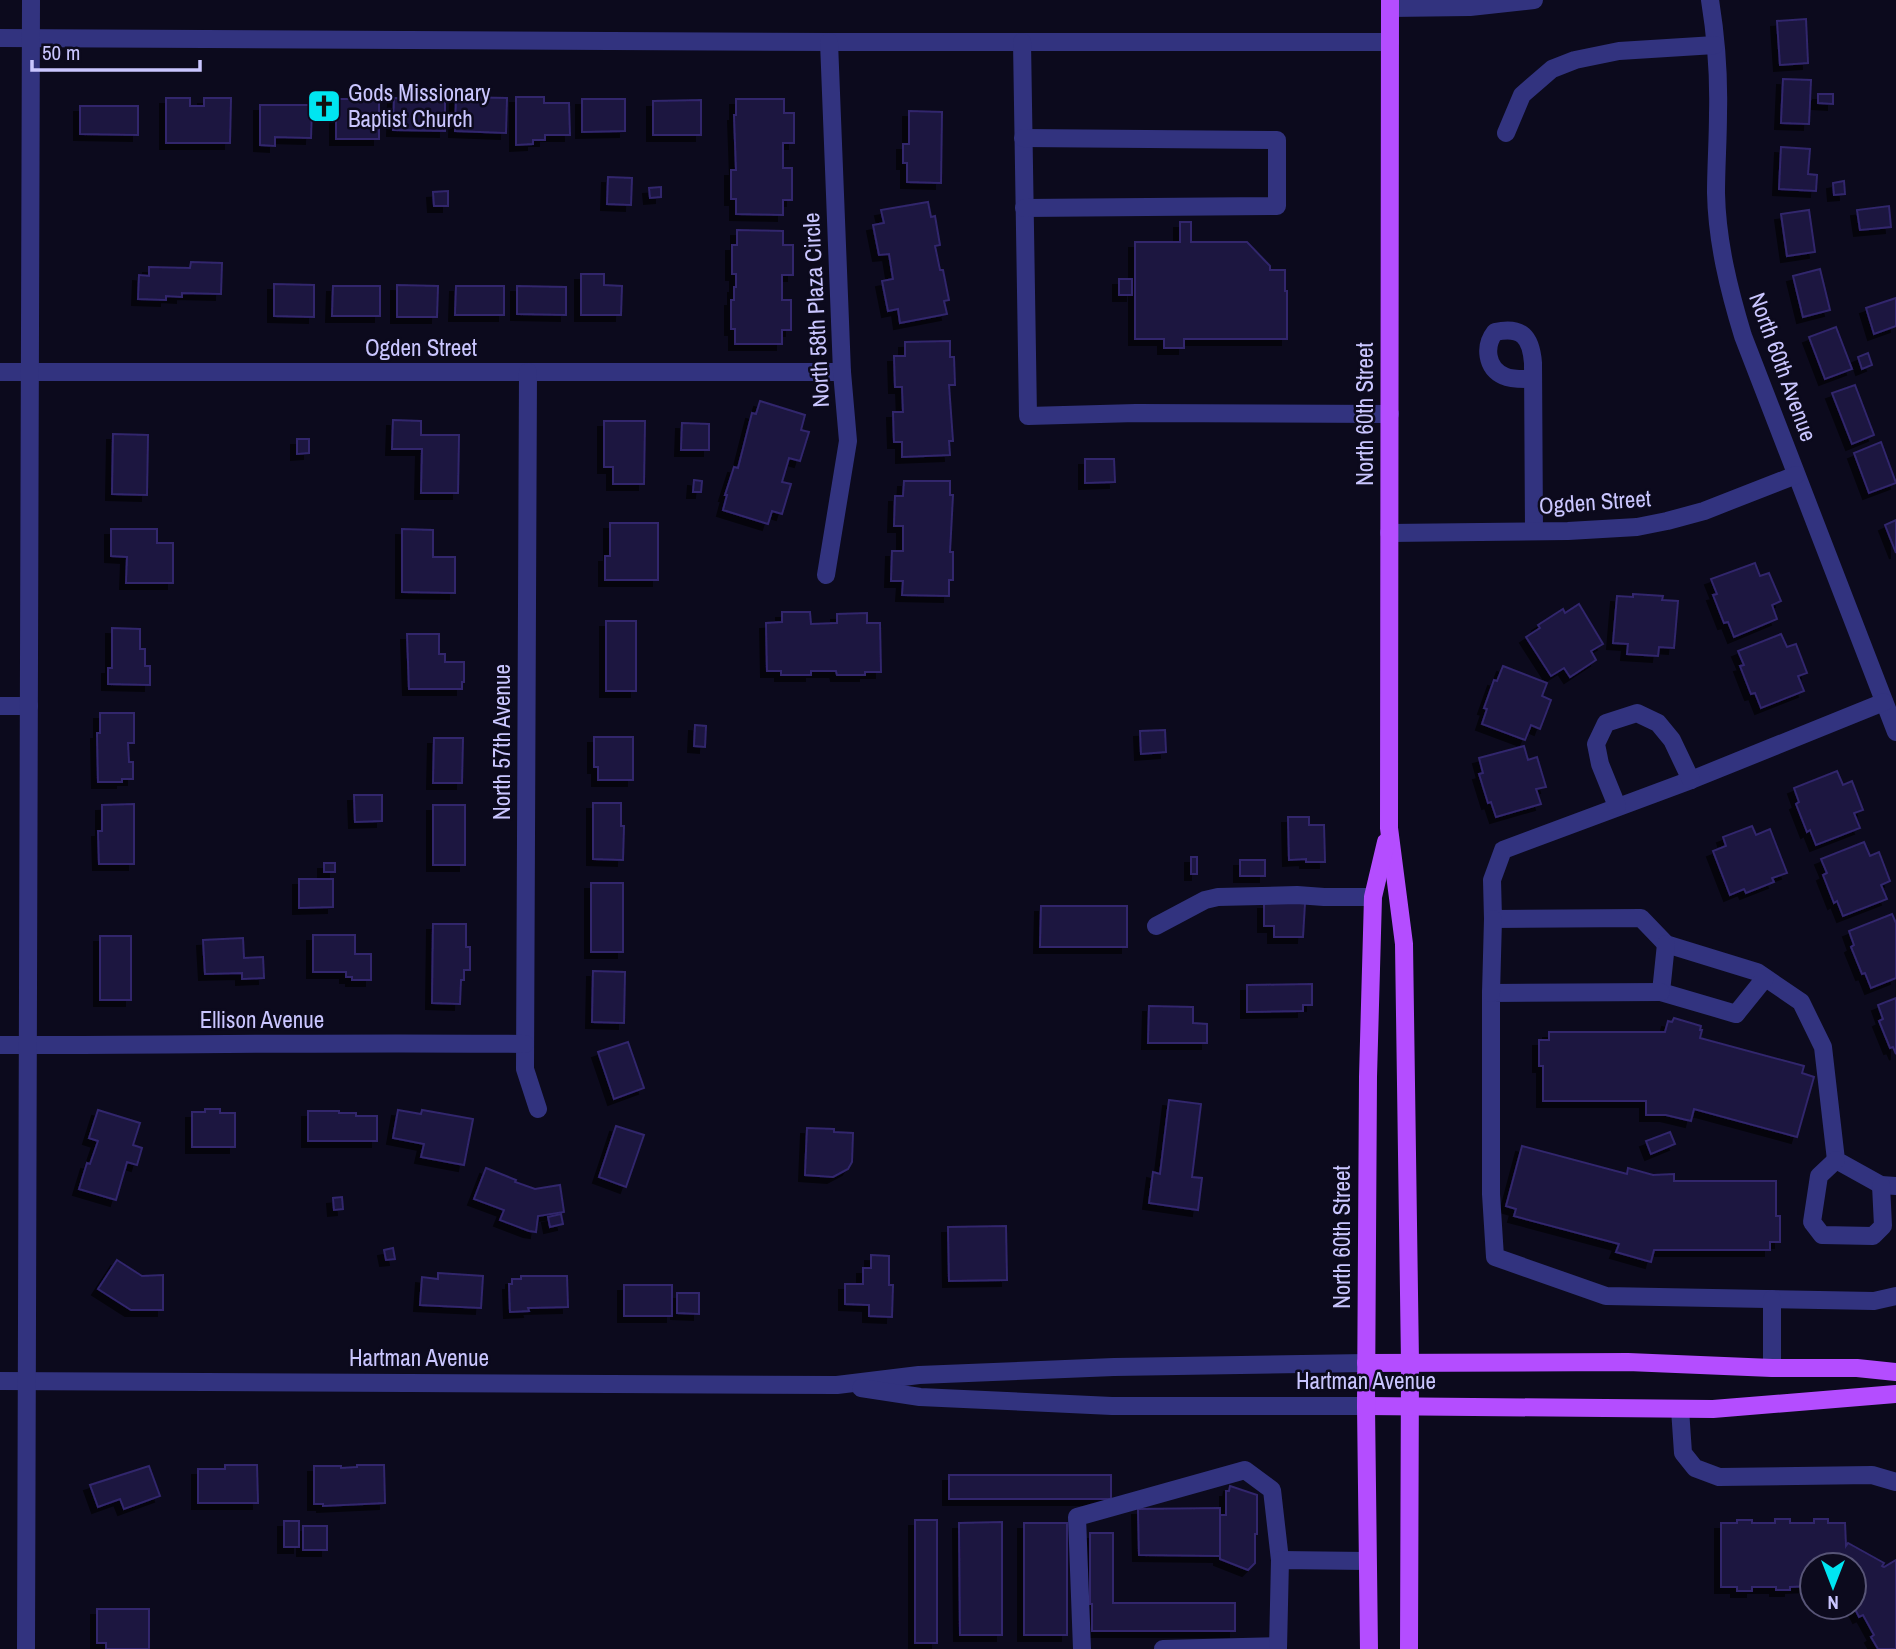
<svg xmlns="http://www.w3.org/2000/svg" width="1896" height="1649" font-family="'Archivo Narrow',sans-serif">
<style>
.building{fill:#1c153f;stroke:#30266c;stroke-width:2;filter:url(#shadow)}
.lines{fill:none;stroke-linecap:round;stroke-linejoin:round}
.minor{stroke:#32337f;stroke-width:18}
.major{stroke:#b44dff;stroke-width:18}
.labels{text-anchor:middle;stroke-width:5;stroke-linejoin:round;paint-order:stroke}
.poi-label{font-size:23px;fill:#cac6ff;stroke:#0c0a1d;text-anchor:start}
.street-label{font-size:23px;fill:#cac6ff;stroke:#0c0a1d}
</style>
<defs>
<filter id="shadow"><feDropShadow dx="-6" dy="6" stdDeviation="0" flood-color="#0009"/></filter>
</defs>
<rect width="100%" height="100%" fill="#0c0a1d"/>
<g class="building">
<path d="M1806,19L1808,63L1780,65L1777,21Z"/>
<path d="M1783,79L1811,80L1809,124L1781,123Z"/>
<path d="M1818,94H1833V104L1818,103Z"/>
<path d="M456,97L507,98L506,133L455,131Z"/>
<path d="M516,97H544V103H569L570,135H545V140H533V144L516,145Z"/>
<path d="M166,98H190V106H204V98H231L230,143H166Z"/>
<path d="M394,98L445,99V131L393,130Z"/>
<rect x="336" y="99" width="43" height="40"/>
<path d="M582,99H625V131L582,132Z"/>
<path d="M736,99H784V113H794V143H783V168H792V200H783V215L736,214V199H731V170H736L734,115H736Z"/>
<path d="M701,100V135H653V101Z"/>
<path d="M260,105H312L311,138L275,137V146L260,145Z"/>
<path d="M80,106H138V135L80,134Z"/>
<path d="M909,111L942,112L941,183L907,182V163H903V144H909Z"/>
<path d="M1781,147L1810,149L1808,174L1817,175L1816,191L1779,189Z"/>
<path d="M608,177L632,178L631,205L607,204Z"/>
<path d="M1844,181L1845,194L1834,195L1833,183Z"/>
<path d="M661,187V197L650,198L649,188Z"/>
<path d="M448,191V206H434L433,192Z"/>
<path d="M928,202L931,217L935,216L940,245L935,246L940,270H943L949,300L944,301L947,314L900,323L898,309L888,311L882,281L893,279L889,254L879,255L873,225L884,223L881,210Z"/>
<path d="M1889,206L1891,227L1860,230L1857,210Z"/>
<path d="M1809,210L1815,252L1787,256L1781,214Z"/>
<path d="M1180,222H1191V242H1247L1270,266V270H1285V291H1287V339H1184V348H1164V339H1135V242H1180Z"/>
<path d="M737,230L783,231V245H793V275H782V300H791V330H782V344H735V329H731V300H734V287H736V274H732V245H737Z"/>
<path d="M191,262L222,263L221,294L182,293V297L166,296V300L138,299L139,275L149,276V267L190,268Z"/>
<path d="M1820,269L1830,310L1803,317L1793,276Z"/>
<path d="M581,274H604V285L622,286L621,315H581Z"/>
<rect x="1119" y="279" width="13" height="16"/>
<path d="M274,284L314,285V317L274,316Z"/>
<path d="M397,285L438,286L437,317H397Z"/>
<path d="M333,286H380V316H332Z"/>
<path d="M456,286H504V315H455Z"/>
<path d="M517,286L566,287V315L517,314Z"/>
<path d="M1896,298V326L1874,334L1866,308Z"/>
<path d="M1836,327L1852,369L1825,379L1809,337Z"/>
<path d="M950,341V357H954L955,385H949L953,441H949L950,455L902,457V442H894L893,412H903L902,387H895L894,356H905V342Z"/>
<path d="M1868,353L1872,365L1862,369L1858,357Z"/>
<path d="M1855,385L1874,435L1852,444L1832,393Z"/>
<path d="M760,401L805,415L801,430L809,432L800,461L789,458L782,482L791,484L782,514L772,511L768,524L723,510L727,495H725L734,467L738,468L752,413L756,414Z"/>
<path d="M393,420L421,421V435H459L458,493H421L422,449H392Z"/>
<path d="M604,421H645L644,484H613V467H604Z"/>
<path d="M682,423L709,424V450H681Z"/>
<path d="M113,434L148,435L147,495L112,494Z"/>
<path d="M297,439H309V453L297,454Z"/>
<path d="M1881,442L1896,483L1869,493L1854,453Z"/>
<path d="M1085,459H1114L1115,482L1085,483Z"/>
<path d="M694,480L702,481L701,492H693Z"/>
<path d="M904,481H950V495H953L950,552H953V580H949V596L902,595L903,581H891L892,551H903V526H894L895,496H903Z"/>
<path d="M1896,520V553L1885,525Z"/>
<path d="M610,523H658V580H605V556H610Z"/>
<path d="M111,529H157V543H173V583H126L127,557L111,556Z"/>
<path d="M402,529L433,530V557H455V593L402,592Z"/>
<path d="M1755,563L1760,576L1769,573L1781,601L1772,605L1777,619L1734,637L1728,622L1724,623L1713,595L1717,594L1711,579Z"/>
<path d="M1633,594L1663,596L1662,600L1678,601L1674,648L1659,647L1658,656L1627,654L1628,644L1613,643L1617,596L1633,597Z"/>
<path d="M1579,604L1603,644L1591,651L1596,660L1570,677L1564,668L1551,676L1526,637L1540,628L1538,625L1563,609L1565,613Z"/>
<path d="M782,612H810L811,624L837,623V614L867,613V623H880L881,672H865V675H837L836,671H811V675H781V671H767L766,623L782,622Z"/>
<rect x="606" y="621" width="30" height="70"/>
<path d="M112,628L140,629V649H145V666H150V685L108,684V668H112Z"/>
<path d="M407,634H439V654H445V662H464V682H462V689H409Z"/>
<path d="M1781,634L1787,647L1796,644L1807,673L1798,676L1804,691L1761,708L1755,693L1751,694L1740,666L1744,665L1738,651Z"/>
<path d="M1503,666L1547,683L1542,696L1551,700L1540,729L1531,725L1525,740L1482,724L1487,709L1484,708L1494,680L1497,681Z"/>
<path d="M100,713H134V743H128L129,762H133V779H122V782H98L97,733H100Z"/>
<path d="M695,725L706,726L705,747L694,746Z"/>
<path d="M1165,730L1166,752L1141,754L1140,731Z"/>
<path d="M594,737H633V780H598V767H594Z"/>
<path d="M434,738H463L462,783H433Z"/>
<path d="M1524,746L1528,760L1537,757L1546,787L1536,789L1541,804L1496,817L1491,802L1488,803L1479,774L1483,773L1479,758Z"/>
<path d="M1837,771L1843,785L1852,781L1863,810L1854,813L1860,828L1816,845L1810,830L1807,832L1796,804L1799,802L1794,788Z"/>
<path d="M354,795H382V821L355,822Z"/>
<path d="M593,803H621V826H624L623,860L593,859Z"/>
<path d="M134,804V864H99L98,831H102V805Z"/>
<rect x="433" y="805" width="32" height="60"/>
<path d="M1288,817H1309V825H1324L1325,862H1306V859L1289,860Z"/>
<path d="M1752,826L1756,835L1770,829L1787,873L1772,878L1774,882L1746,893L1744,889L1730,895L1713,851L1726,846L1723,837Z"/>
<path d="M1864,842L1870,856L1879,852L1890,881L1881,885L1887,899L1843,916L1837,901L1834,903L1823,875L1827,873L1821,859Z"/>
<rect x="1191" y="857" width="6" height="17"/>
<rect x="1240" y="860" width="25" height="16"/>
<rect x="324" y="863" width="11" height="9"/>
<path d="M299,879H333V907L299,908Z"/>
<rect x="591" y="883" width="32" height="69"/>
<path d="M1264,903H1305L1303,937H1274V926H1264Z"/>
<path d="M1041,906H1127V947H1040Z"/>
<path d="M1892,914L1896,923V978L1871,988L1865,973L1862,974L1851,947L1854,945L1849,931Z"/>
<path d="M433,924H466V947H470V970H464V980H461L460,1004L432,1003Z"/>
<path d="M313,935H355V954H371V980H352V977H346V972H313Z"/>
<rect x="100" y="936" width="31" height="64"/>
<path d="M243,938L244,958L263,957L264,978L242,979V973L205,974L203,940Z"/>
<path d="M593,971L625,972L624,1023L592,1022Z"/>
<path d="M1312,984V1005H1303V1011L1247,1012V985Z"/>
<path d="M1896,998V1054L1893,1047L1890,1048L1879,1021L1883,1019L1878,1005Z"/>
<path d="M1149,1006L1193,1007V1023L1207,1024V1043H1148Z"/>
<path d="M1674,1018L1701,1026L1700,1030H1702L1700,1038L1804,1066L1802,1073L1814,1077L1797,1137L1694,1109L1691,1121L1666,1115H1646V1101H1543V1066H1539V1040H1549V1032H1665L1668,1021L1672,1022Z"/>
<path d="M628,1042L644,1088L614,1099L598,1052Z"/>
<path d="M1169,1100L1201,1104L1192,1177L1202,1178L1198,1210L1149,1203L1153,1172L1160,1174Z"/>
<path d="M205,1109H220V1113H235V1147H192V1112H205Z"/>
<path d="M98,1110L140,1123L133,1145L142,1148L137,1165L127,1162L116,1200L79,1189L87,1163L90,1164L98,1141L89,1138Z"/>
<path d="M398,1110L421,1114L422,1110L473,1119L464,1165L421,1157L424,1144L393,1138Z"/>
<path d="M308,1111H339V1113H356V1116H377V1141H308Z"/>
<path d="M616,1126L644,1135L626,1187L599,1177Z"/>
<path d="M807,1128L834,1129V1132L853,1133L852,1162L848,1169L833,1177L805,1175Z"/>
<path d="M1670,1132L1675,1144L1651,1154L1646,1141Z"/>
<path d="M1522,1146L1627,1174L1628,1168L1653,1175L1674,1174V1181H1776V1216H1780V1242H1770V1250H1654L1651,1262L1616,1252L1619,1244L1514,1216L1516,1209L1506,1206Z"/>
<path d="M486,1168L516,1180L515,1182L535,1189L560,1185L564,1212L538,1216L536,1232L529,1231L500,1220L504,1210L474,1199Z"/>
<path d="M342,1197L343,1209L334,1210L333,1198Z"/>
<path d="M561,1214L563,1224L550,1227L548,1217Z"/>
<path d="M1006,1226L1007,1280L949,1281L948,1227Z"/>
<path d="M393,1248L395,1259L386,1260L384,1250Z"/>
<path d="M871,1255L889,1256V1285H893L892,1317L869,1316V1305L845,1304V1284H863V1268H871Z"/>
<path d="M117,1260L142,1276L163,1275V1310H131L98,1289Z"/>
<path d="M438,1273L483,1276L481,1308L420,1305L422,1277L438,1279Z"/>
<path d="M521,1276H567L568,1307L528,1308L529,1311L510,1312L509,1284H512V1279H521Z"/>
<rect x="624" y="1285" width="48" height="31"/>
<path d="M677,1293H699V1314L677,1313Z"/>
<path d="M225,1465H257L258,1503H198V1469H225Z"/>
<path d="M357,1465H384L385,1503L323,1506V1504H314V1466H341V1468L357,1467Z"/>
<path d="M149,1466L160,1496L124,1509L120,1499L98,1507L90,1485Z"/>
<rect x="949" y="1475" width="162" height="24"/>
<path d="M1230,1486L1257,1495V1534H1255V1563L1248,1570L1220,1559V1515H1226V1491H1229Z"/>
<path d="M1220,1508V1556L1139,1555L1138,1509Z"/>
<path d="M1775,1519H1790V1523H1814V1519H1828V1523H1845L1846,1546L1848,1543L1884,1563L1882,1566L1884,1567L1896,1560V1649H1878L1871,1637L1874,1635L1863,1615L1859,1617L1854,1607L1855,1602L1854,1584L1864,1578L1854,1573V1565H1812V1586L1790,1587V1590H1776V1587H1752V1591H1737V1587H1721V1523H1737V1520H1752V1523H1775Z"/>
<rect x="915" y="1520" width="22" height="123"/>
<rect x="284" y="1521" width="15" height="26"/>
<path d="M1002,1522V1635H960L959,1523Z"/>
<rect x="1024" y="1523" width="43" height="112"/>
<rect x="303" y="1526" width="24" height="24"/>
<path d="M1090,1533H1113V1603H1235V1631H1092V1604H1090Z"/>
<path d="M97,1609H149V1649H106V1643H97Z"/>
</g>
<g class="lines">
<g class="minor">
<path d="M1710,0C1716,37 1719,75 1718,113C1718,140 1716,167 1716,193C1717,242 1729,290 1743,336L1896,732"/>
<path d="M1390,8L1470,7L1534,0"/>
<path d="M0,38L829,42H1390"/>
<path d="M1022,42L1028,416L1136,413L1390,414"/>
<path d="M1506,133L1522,95L1552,69L1575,60L1619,51L1715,45"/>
<path d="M1023,138L1277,140V206L1024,208"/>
<path d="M0,372H842"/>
<path d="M528,372L525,1069L538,1109"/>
<path d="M1533,379C1524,379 1512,380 1504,376C1486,368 1484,346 1495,332C1522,326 1531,337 1533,363L1534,531"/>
<path d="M1389,533L1568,531L1637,527L1667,521L1704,511L1796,475"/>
<path d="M826,575L848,441L842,372L829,42"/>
<path d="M1884,702L1691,780L1503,850L1492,880L1493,919L1641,918L1666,944L1757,972L1801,1002L1823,1047L1836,1160L1881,1185L1896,1186"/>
<path d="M0,706H29"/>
<path d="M1617,806L1600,764L1596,744L1606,723L1637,713L1658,723L1672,740L1691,780"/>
<path d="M1156,926L1205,900L1218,897L1297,895L1324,897H1373"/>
<path d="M1666,944L1661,992L1736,1014L1765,978"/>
<path d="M1661,992L1491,993V1194L1495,1257L1606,1296L1874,1301L1896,1296"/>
<path d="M1491,993L1493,919"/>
<path d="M0,1045C175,1045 350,1042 525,1044"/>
<path d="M1836,1160L1819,1176L1812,1222L1822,1235L1873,1236L1883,1226L1881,1185"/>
<path d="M1772,1299V1368"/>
<path d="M0,1381L837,1385L919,1375L1114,1367L1366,1363"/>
<path d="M861,1388L920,1397L1112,1406H1366"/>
<path d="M1680,1409L1683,1453L1695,1468L1719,1477L1872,1475L1896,1482"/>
<path d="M26,1649L31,0"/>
<path d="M1082,1649L1077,1517L1245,1470L1272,1490L1280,1560"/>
<path d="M1163,1649L1278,1646"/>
<path d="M1278,1649L1280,1560L1367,1561"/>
</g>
<g class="major">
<path d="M1390,0L1389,828L1404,944L1410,1363L1409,1649"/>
<path d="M1366,1363L1628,1362L1772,1368H1857L1896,1372"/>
<path d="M1366,1406L1713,1409L1896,1394"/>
<path d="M1369,1649L1366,1406L1368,1077L1373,897L1386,842"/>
</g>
</g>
<defs>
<g id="church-square" transform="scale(1.75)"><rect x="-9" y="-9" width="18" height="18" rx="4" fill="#00e5f1" stroke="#0c0a1d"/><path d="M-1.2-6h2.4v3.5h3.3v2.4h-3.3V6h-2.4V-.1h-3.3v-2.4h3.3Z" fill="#111"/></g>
</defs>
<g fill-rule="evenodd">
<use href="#church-square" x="324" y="106"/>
</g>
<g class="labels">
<g class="poi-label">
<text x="348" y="101">Gods Missionary<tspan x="348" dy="26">Baptist Church</tspan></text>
</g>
<g class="street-label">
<text transform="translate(816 310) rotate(-93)" y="8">North 58th Plaza Circle</text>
<text x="421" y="356">Ogden Street</text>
<text transform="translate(1783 367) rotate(70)" y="8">North 60th Avenue</text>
<text transform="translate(1365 414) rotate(-90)" y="8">North 60th Street</text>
<text transform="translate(1595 502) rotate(-4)" y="8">Ogden Street</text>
<text transform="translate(502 742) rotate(-90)" y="8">North 57th Avenue</text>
<text x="262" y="1028">Ellison Avenue</text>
<text transform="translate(1342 1237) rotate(-90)" y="8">North 60th Street</text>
<text x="419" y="1366">Hartman Avenue</text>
<text x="1366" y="1389">Hartman Avenue</text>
</g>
</g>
<g transform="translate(1833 1586) rotate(180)"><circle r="33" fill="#0c0a1d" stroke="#585577" stroke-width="2"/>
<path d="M0-5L12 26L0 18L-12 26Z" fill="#00e5f1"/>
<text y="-10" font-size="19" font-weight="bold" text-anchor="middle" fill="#cac6ff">N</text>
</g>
<path d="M32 60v10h168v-10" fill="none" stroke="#cac6ff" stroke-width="3.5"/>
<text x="42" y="60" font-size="21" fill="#cac6ff" stroke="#0c0a1d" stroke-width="5" paint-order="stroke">50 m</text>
</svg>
